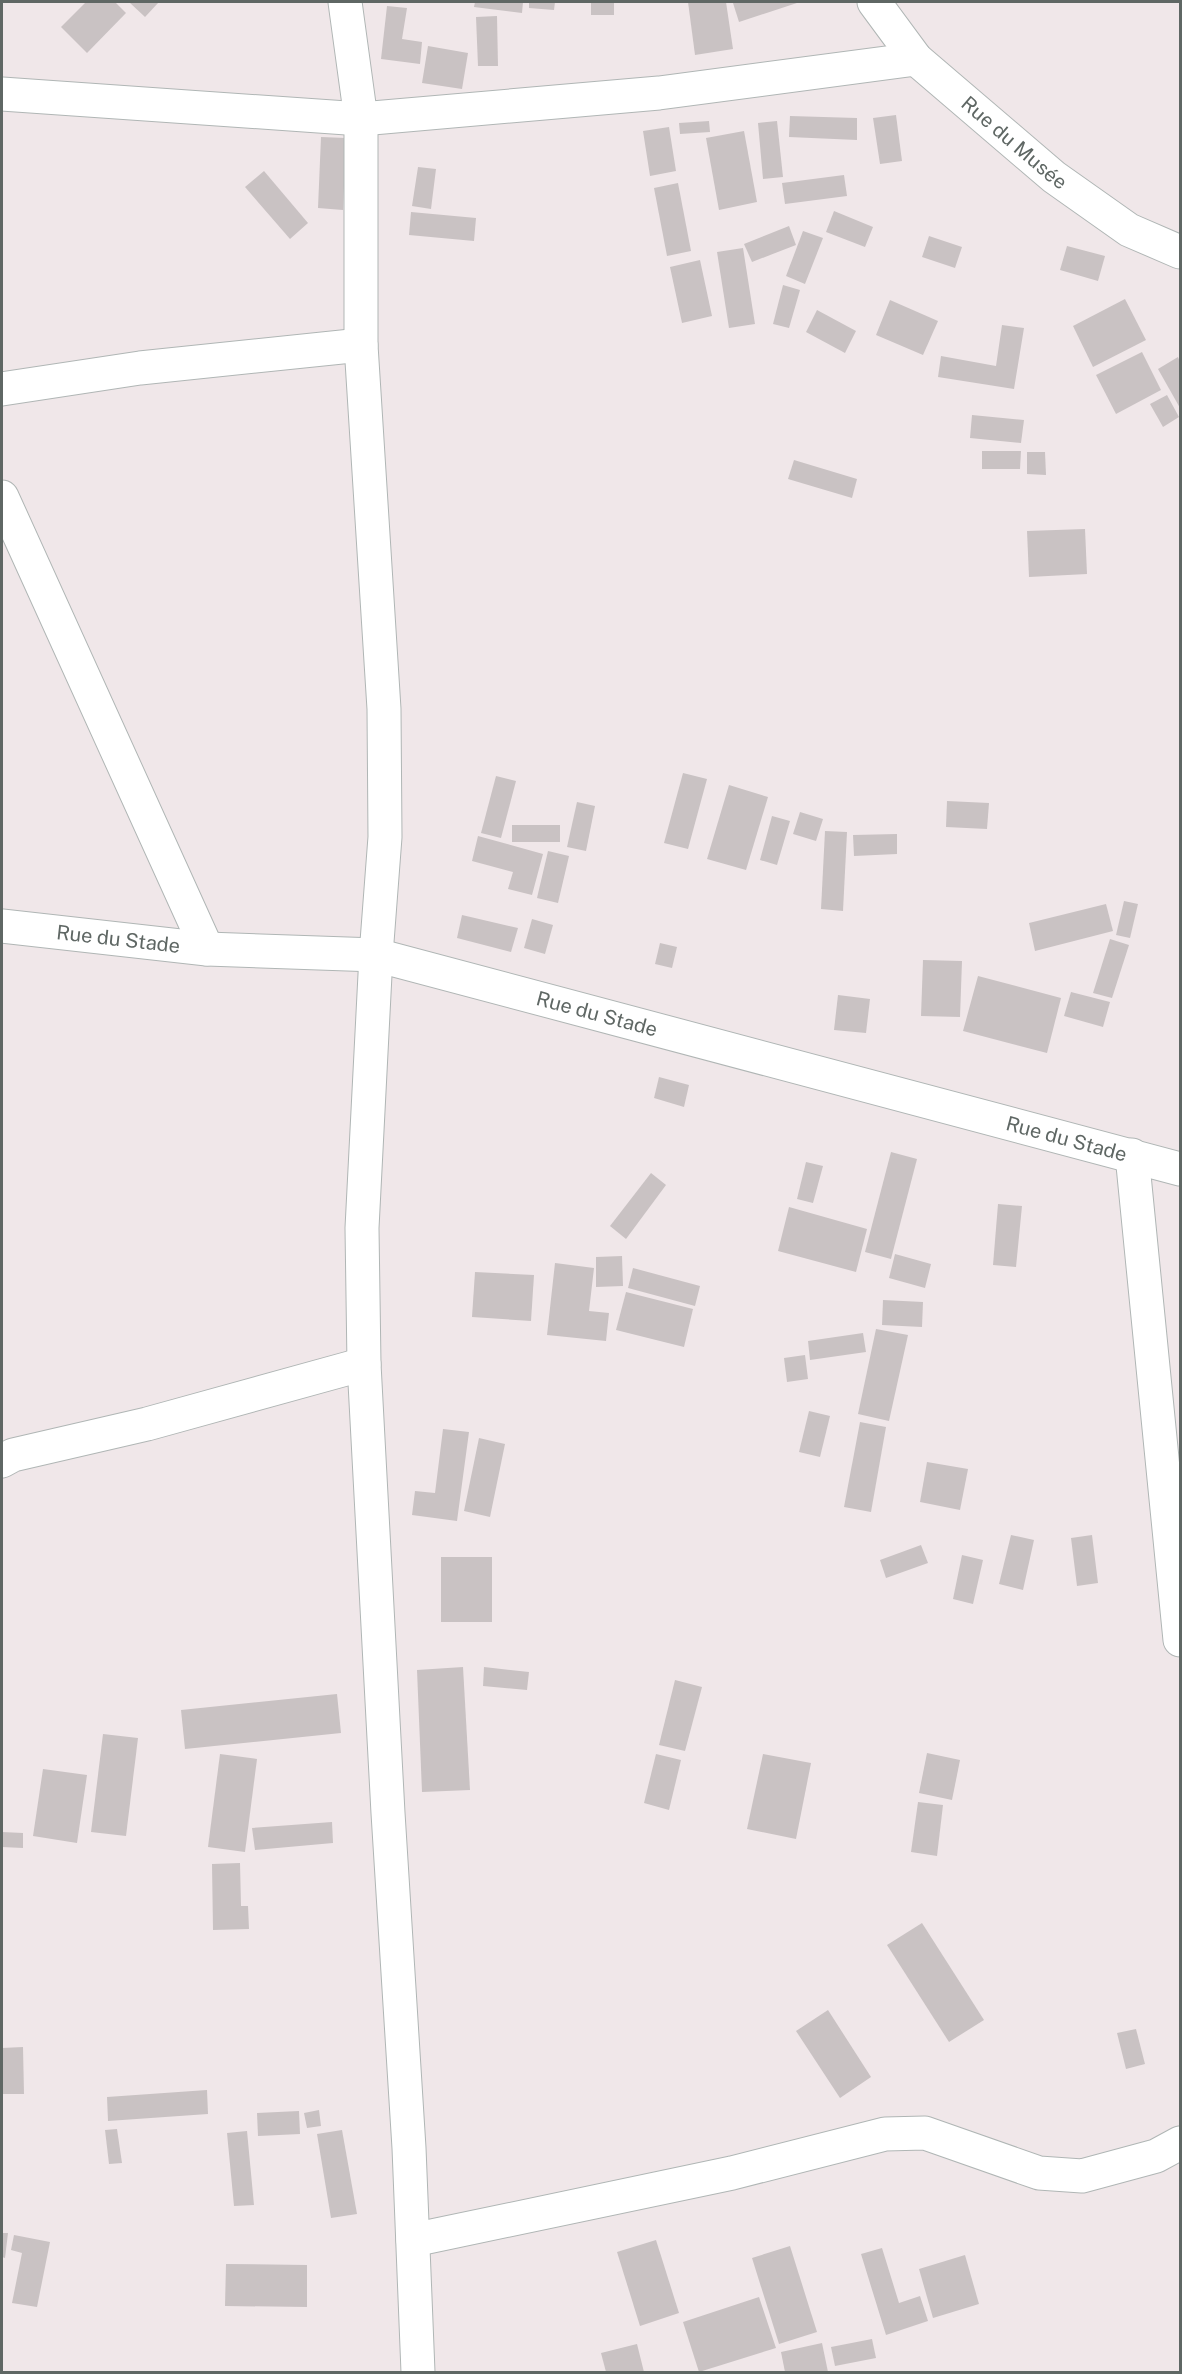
<svg xmlns="http://www.w3.org/2000/svg" width="1182" height="2374" font-family="'Public Sans',sans-serif">
<style>
.building{fill:#c9c2c3}
.lines{fill:none;stroke-linecap:round;stroke-linejoin:round}
.minor-casing{stroke:#b0b6b5;stroke-width:35}
.minor{stroke:#fff;stroke-width:33}
.labels{text-anchor:middle;stroke-width:4.5;stroke-linejoin:round;paint-order:stroke}
.street-label{font-size:20px;fill:#5f6764;stroke:#fff}
</style>
<rect width="100%" height="100%" fill="#f0e7e9"/>
<g class="building">
<path d="M86,2H115L126,13L87,53L61,27Z"/>
<path d="M129,2H159L145,17Z"/>
<path d="M475,2H523L522,13L474,7Z"/>
<path d="M529,2H555L554,10L529,8Z"/>
<rect x="591" y="2" width="23" height="13"/>
<path d="M688,2H726L733,49L695,55Z"/>
<path d="M737,2H800L739,22L733,3Z"/>
<path d="M387,6L407,8L402,39L422,42L420,64L381,59Z"/>
<path d="M497,16L498,66H478L476,17Z"/>
<path d="M428,46L468,53L462,89L422,83Z"/>
<path d="M896,115L902,161L880,164L873,118Z"/>
<path d="M790,116L857,118V140L789,137Z"/>
<path d="M709,121L710,132L680,134L679,123Z"/>
<path d="M777,121L783,177L763,179L758,123Z"/>
<path d="M669,127L676,171L650,176L643,131Z"/>
<path d="M744,131L757,202L719,210L706,138Z"/>
<path d="M321,137L346,138L343,210L318,208Z"/>
<path d="M418,167L436,169L431,209L412,206Z"/>
<path d="M264,171L308,223L290,239L245,187Z"/>
<path d="M844,175L847,196L785,204L782,183Z"/>
<path d="M678,183L691,251L667,256L654,188Z"/>
<path d="M834,211L873,227L865,247L826,232Z"/>
<path d="M411,212L476,218L474,241L409,235Z"/>
<path d="M789,226L796,245L752,262L744,244Z"/>
<path d="M803,231L823,238L805,284L786,276Z"/>
<path d="M929,236L962,247L955,268L922,257Z"/>
<path d="M1067,246L1105,256L1098,281L1060,270Z"/>
<path d="M743,248L755,324L729,328L717,252Z"/>
<path d="M700,260L712,316L682,323L670,267Z"/>
<path d="M783,285L800,290L789,328L773,324Z"/>
<path d="M1125,299L1146,340L1093,367L1073,326Z"/>
<path d="M890,300L938,321L923,355L876,335Z"/>
<path d="M817,310L856,331L845,353L806,332Z"/>
<path d="M1002,325L1024,328L1014,389L938,377L941,356L996,366Z"/>
<path d="M1142,352L1161,390L1116,414L1096,375Z"/>
<path d="M1178,357L1180,362V408L1158,369Z"/>
<path d="M1167,395L1179,417L1163,427L1150,404Z"/>
<path d="M972,415L1024,420L1021,443L970,438Z"/>
<path d="M982,451H1021L1020,469H982Z"/>
<path d="M1027,452H1045L1046,475L1027,474Z"/>
<path d="M794,460L857,479L852,498L788,479Z"/>
<path d="M1085,529L1087,574L1029,577L1027,531Z"/>
<path d="M683,773L707,779L688,849L664,843Z"/>
<path d="M496,776L516,781L501,838L481,833Z"/>
<path d="M729,785L768,797L746,870L707,859Z"/>
<path d="M947,801L989,803L987,829L946,827Z"/>
<path d="M577,802L595,806L586,851L567,847Z"/>
<path d="M800,812L823,819L816,841L793,834Z"/>
<path d="M772,816L790,821L777,865L760,860Z"/>
<rect x="512" y="825" width="48" height="17"/>
<path d="M825,831L847,832L843,911L821,909Z"/>
<path d="M897,834V854L854,856L853,835Z"/>
<path d="M478,836L543,854L532,895L508,889L513,872L472,861Z"/>
<path d="M548,851L569,856L558,903L537,898Z"/>
<path d="M1124,901L1138,904L1130,938L1116,935Z"/>
<path d="M1106,904L1113,931L1035,951L1029,923Z"/>
<path d="M462,915L518,928L511,952L457,938Z"/>
<path d="M532,919L553,925L545,954L524,948Z"/>
<path d="M1110,939L1129,945L1112,998L1093,993Z"/>
<path d="M660,943L677,947L672,968L655,964Z"/>
<path d="M923,960L962,961L960,1017L921,1016Z"/>
<path d="M978,976L1061,998L1047,1053L963,1031Z"/>
<path d="M1071,992L1110,1002L1103,1027L1064,1016Z"/>
<path d="M838,995L870,999L866,1033L834,1030Z"/>
<path d="M659,1077L689,1085L684,1107L654,1098Z"/>
<path d="M891,1152L917,1159L891,1259L865,1252Z"/>
<path d="M806,1162L823,1166L813,1203L797,1199Z"/>
<path d="M651,1173L666,1185L626,1239L610,1226Z"/>
<path d="M998,1204L1022,1206L1016,1267L993,1265Z"/>
<path d="M789,1207L867,1229L856,1272L778,1251Z"/>
<path d="M895,1254L931,1264L925,1288L889,1278Z"/>
<path d="M622,1256L623,1286L596,1287V1257Z"/>
<path d="M555,1263L594,1268L589,1311L609,1313L606,1341L547,1335Z"/>
<path d="M633,1268L700,1286L695,1306L628,1288Z"/>
<path d="M475,1272L534,1275L531,1321L472,1317Z"/>
<path d="M626,1292L693,1309L684,1347L616,1330Z"/>
<path d="M883,1300L923,1302L922,1327L882,1325Z"/>
<path d="M876,1329L908,1335L889,1421L858,1414Z"/>
<path d="M863,1333L866,1352L810,1360L808,1341Z"/>
<path d="M805,1355L808,1379L787,1382L784,1358Z"/>
<path d="M809,1411L830,1416L820,1457L799,1452Z"/>
<path d="M860,1422L886,1427L871,1512L844,1507Z"/>
<path d="M443,1429L469,1432L457,1521L412,1515L415,1491L435,1493Z"/>
<path d="M479,1438L505,1444L490,1517L464,1511Z"/>
<path d="M927,1462L968,1469L960,1510L920,1502Z"/>
<path d="M1011,1535L1034,1540L1023,1590L999,1584Z"/>
<path d="M1092,1535L1098,1583L1077,1586L1071,1538Z"/>
<path d="M921,1545L928,1563L886,1578L880,1560Z"/>
<path d="M962,1555L983,1560L973,1604L953,1599Z"/>
<rect x="441" y="1557" width="51" height="65"/>
<path d="M463,1667L470,1790L422,1792L417,1670Z"/>
<path d="M484,1667L529,1672L527,1690L483,1686Z"/>
<path d="M675,1680L702,1687L685,1751L659,1745Z"/>
<path d="M337,1694L341,1733L185,1749L181,1710Z"/>
<path d="M103,1734L138,1738L126,1836L91,1832Z"/>
<path d="M927,1753L960,1760L952,1800L919,1793Z"/>
<path d="M220,1754L257,1759L245,1852L208,1847Z"/>
<path d="M656,1754L681,1760L669,1810L644,1803Z"/>
<path d="M763,1754L811,1763L796,1839L747,1829Z"/>
<path d="M43,1769L87,1775L77,1843L33,1836Z"/>
<path d="M918,1802L943,1805L937,1856L911,1852Z"/>
<path d="M332,1822L333,1843L255,1850L252,1828Z"/>
<path d="M2,1832L23,1833V1848L2,1847Z"/>
<path d="M240,1863L241,1906H248L249,1929L213,1930L212,1864Z"/>
<path d="M922,1923L984,2020L949,2042L887,1945Z"/>
<path d="M828,2010L871,2077L840,2098L796,2031Z"/>
<path d="M1136,2029L1145,2064L1126,2069L1117,2033Z"/>
<path d="M23,2047L24,2094H2V2048Z"/>
<path d="M207,2090L208,2114L108,2121L107,2097Z"/>
<path d="M319,2110L321,2126L307,2128L304,2113Z"/>
<path d="M299,2111L300,2134L258,2136L257,2113Z"/>
<path d="M117,2129L122,2163L109,2164L105,2130Z"/>
<path d="M342,2130L357,2214L331,2218L317,2134Z"/>
<path d="M247,2131L254,2205L234,2206L227,2133Z"/>
<path d="M2,2233H8L5,2258L2,2257Z"/>
<path d="M14,2235L50,2242L37,2307L12,2303L22,2253L11,2250Z"/>
<path d="M656,2240L679,2313L640,2326L617,2252Z"/>
<path d="M790,2246L817,2332L779,2344L752,2258Z"/>
<path d="M882,2248L899,2303L920,2296L928,2321L886,2335L861,2254Z"/>
<path d="M965,2255L979,2304L933,2318L919,2269Z"/>
<path d="M226,2264L307,2265V2307L225,2306Z"/>
<path d="M759,2297L776,2348L699,2372L683,2322Z"/>
<path d="M872,2339L876,2358L835,2366L831,2347Z"/>
<path d="M822,2343L828,2372H785L781,2352Z"/>
<path d="M637,2344L644,2372H606L601,2353Z"/>
</g>
<g class="lines">
<g class="minor-casing">
<g id="minor">
<path d="M345,2L361,119V345L384,709L385,837L376,955L362,1228L364,1364L388,1813L409,2148L418,2372"/>
<path id="s1" d="M874,2L916,59L1054,177L1129,230L1180,252"/>
<path d="M2,94L361,119L659,93L916,59"/>
<path d="M2,389L140,368L361,345"/>
<path d="M2,497L207,949"/>
<path id="s2" d="M2,926L207,949L376,955L1180,1169"/>
<path d="M1132,1155L1180,1640"/>
<path d="M2,1461L13,1455L147,1424L364,1364"/>
<path d="M413,2240L732,2173L885,2134L925,2133L1039,2173L1082,2176L1156,2156L1180,2143"/>
</g>
</g>
<use href="#minor" class="minor"/>
</g>
<g class="labels">
<g class="street-label">
<text dy="7" stroke="none"><textPath href="#s1" startOffset="200">Rue du Musée</textPath></text>
<text dy="7" stroke="none"><textPath href="#s2" startOffset="117">Rue du Stade</textPath></text>
<text dy="7" stroke="none"><textPath href="#s2" startOffset="604">Rue du Stade</textPath></text>
<text dy="7" stroke="none"><textPath href="#s2" startOffset="1090">Rue du Stade</textPath></text>
</g>
</g>
<rect width="1182" height="2374" fill="none" stroke="#5f6764" stroke-width="6"/>
</svg>
